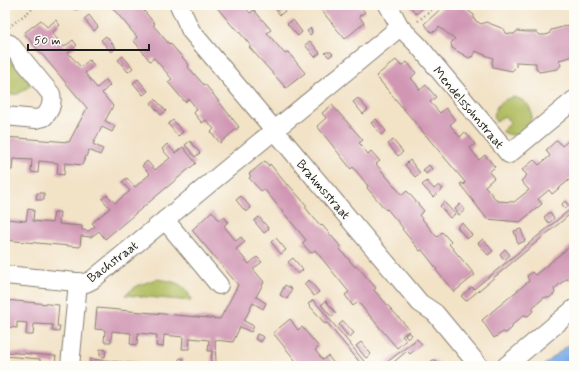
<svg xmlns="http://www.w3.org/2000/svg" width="579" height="371" font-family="Mynerve,sans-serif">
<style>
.green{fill:#afbb5d;stroke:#666c3c}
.water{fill:#7dace7;stroke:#4c6482}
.building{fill:#d096b3}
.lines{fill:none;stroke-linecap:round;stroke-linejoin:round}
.minor-casing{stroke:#877f71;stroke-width:20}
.path{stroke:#877f71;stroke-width:2.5;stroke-dasharray:1 3;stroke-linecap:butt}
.minor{stroke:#fff;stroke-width:18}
.labels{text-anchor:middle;stroke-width:3.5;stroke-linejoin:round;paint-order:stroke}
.street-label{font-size:13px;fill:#1c1c1c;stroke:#fdfcf7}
</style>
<rect width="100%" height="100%" fill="#fdfcf7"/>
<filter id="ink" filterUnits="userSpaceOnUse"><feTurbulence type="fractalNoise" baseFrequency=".025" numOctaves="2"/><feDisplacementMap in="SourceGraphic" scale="8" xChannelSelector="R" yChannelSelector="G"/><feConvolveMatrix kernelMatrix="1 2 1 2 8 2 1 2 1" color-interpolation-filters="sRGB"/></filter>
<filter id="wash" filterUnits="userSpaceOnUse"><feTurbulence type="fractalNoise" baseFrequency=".012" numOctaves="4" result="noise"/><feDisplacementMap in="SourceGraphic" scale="16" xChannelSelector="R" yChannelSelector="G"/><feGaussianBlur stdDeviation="0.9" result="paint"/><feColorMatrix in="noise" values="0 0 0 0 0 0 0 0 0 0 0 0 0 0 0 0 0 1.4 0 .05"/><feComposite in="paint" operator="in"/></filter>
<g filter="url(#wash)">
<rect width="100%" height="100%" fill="#f2e2c6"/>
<g class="green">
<path d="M5,54L31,85L18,94L5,95Z"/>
<path d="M513,97C549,104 525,148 502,131L511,123L504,116L496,122C490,109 501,100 513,97Z"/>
<path d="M156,279C173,281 187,283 191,301L125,295L137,286Z"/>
</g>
<path class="water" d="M574,340V366H543Z"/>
<g id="blocks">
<g class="building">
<path d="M72,5H80L81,6L76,10Z"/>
<path d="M110,5H139L155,24L153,25L169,44L170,43L189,65L188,67L204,85L205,84L239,127L220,143L211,132L214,129L206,120L202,123L194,113L197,109L189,99L185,102L168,82L172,79L154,58L150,61L134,41L137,37Z"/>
<path d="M215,5H243L250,13L254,10L271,30L267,33L285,54L288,52L305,73L286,88L249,47L251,46L235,27L234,28Z"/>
<path d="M272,5H280L285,11L280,15Z"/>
<path d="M317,5H359L365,12L359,16L364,23L345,39Z"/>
<path d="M409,5H427L416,14Z"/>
<path d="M445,5H461L474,15V20L478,22L481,24L486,22L504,29L506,33L510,34H514L517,31L527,32H537L540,35H545L549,34L551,30L570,25L574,27V56L559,60L561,65L558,69L539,72L536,68V63L516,62V67L512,71L493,67L492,62L493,58L475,51L473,56L469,58L452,48L451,43L455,39L439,27L436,31L431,32L424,24Z"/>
<path d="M89,15L98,27L94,31L84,19Z"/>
<path d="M41,20L47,27L56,20L58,23L60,25L52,33L64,47L73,40L75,43L77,45L68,53L81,67L89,60L94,65L85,73L97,88L106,80L110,85L102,93L113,106L105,121L115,126L112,132L102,127L93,144L103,149L100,155L89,150L82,165L65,163L64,175L57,174L58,163L39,161L38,173L31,172L32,160L13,159L12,170H5V137L69,142L87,108L24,33Z"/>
<path d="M293,20L302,32L298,36L287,24Z"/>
<path d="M311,28L312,33L310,35L307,31Z"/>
<path d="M106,36L116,48L111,52L101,40Z"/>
<path d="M310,41L320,53L315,57L305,45Z"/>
<path d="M327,52H331L333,54L329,57L325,53Z"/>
<path d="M123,56L133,68L128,72L118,60Z"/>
<path d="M396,60L401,66L407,62L416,73L411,78L416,84L420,90L426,85L436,97L430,102L440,113L446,108L455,120L450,125L460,137L465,132L475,144L470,148L479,160L485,155L495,167L489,172L494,178L485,186L497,201L514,202L529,190L521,181L527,175L522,170L534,160L539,165L550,156L546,150L557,140L562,146L574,136L569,131L574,127V176L552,194L549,190L538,199L542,204L520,222L487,219L460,184L462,183L464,185L465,182L376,76Z"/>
<path d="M138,79L148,91L143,95L133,83Z"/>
<path d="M358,98L368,110L363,114L353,102Z"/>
<path d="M155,99L166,111L161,115L151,103Z"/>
<path d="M332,105L363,140L359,143L368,154L371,151L380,161L376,164L402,195L407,191L424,211L419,215L437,237L442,232L451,242L449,244L475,275L454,292L436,270L437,269L422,250L420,251L402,229L403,228L387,209L386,210L367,188L368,186L361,177L353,167L351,169L317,126L326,118L322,113Z"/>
<path d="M376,119L386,131L381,135L371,123Z"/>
<path d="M173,120L183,132L178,136L168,124Z"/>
<path d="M393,140L403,152L398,156L388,144Z"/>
<path d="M190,141L200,153L195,157L185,145Z"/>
<path d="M167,144L175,153L183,147L196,163L105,239L99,231L91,237L81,236L80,247L5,240V207H8L7,219L26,221L28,209L34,210L33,221L52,223L54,212H60L59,224L82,226V230L89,231L95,226L92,223L110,208L102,199L107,195L115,203L130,191L122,182L127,178L135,187L150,174L142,166L147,161L155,170L170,158L162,149Z"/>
<path d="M410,160L420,173L415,177L405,165Z"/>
<path d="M265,161L269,166L270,164L287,185L288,184L307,206L305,207L313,217L321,226L322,225L341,247L340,249L355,267L357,266L376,288L374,290L410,330L402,336L406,340L397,348L358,302L353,306L345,295L349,292L315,250L311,253L302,243L306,240L264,189L261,191L249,178L251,176L249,174Z"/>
<path d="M429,165L432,169L426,174L423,170Z"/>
<path d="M427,181L434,189L439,185L443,189L433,197L422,185Z"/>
<path d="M37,193H44V200H36Z"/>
<path d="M241,196L251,208L246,212L236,200Z"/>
<path d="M565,201L569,206L565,209L562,204Z"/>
<path d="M444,202L455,214L450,218L440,206Z"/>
<path d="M460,204L465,210L459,215L455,209Z"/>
<path d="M574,206V211L466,301L461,296L472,287L474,289Z"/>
<path d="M212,211L219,220L224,217L228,222L224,226L236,241L241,237L245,242L236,249L249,264L257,257L262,262L253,269L264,282L256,297L266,303L263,309L253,303L244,321L254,326L251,332L240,327L233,342L215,340L216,363L211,362L212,351H208L209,340L190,338L189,349H182L183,337L164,335L163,347L156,346L157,335L138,333L137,345L130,344L131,333L112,331L111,342H104L105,330L95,329L97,308L220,319L238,285L192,230Z"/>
<path d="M550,212L554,218L549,223L544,217Z"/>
<path d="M259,217L269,229L264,233L254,221Z"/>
<path d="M462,223L472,235L467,239L457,227Z"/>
<path d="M521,229L525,241L518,244L514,231Z"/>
<path d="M276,238L286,250L281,254L271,242Z"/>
<path d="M483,239L493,251L488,255L478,243Z"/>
<path d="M574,243V277L570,280L566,279L554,289L555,293L549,298L545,297L533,307V311L528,316L524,315L512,325V328L506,333L503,332L494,338L482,320L529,281L527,276L532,272L535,275Z"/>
<path d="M505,249L510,255L504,260L500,254Z"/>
<path d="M293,258L303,270L298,274L288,262Z"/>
<path d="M309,280L319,292L314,296L304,284Z"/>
<path d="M285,285L292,289L287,299L280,295Z"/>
<path d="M5,300L59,305L57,326H60L59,332L52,331L53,325L34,324L33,335H26L27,323L17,322V328L7,327V333H5Z"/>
<path d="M313,300L322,310L368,366H363L327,323L325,324L317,314L308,304Z"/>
<path d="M326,301L336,313L332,317L321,305Z"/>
<path d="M290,319L298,330L302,327L319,347L315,350L323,360L328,356L336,366H300L273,333Z"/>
<path d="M343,321L354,333L349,337L339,325Z"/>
<path d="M409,332L412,335L408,338L405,335Z"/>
<path d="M257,334L264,337L261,342L255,339Z"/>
<path d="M417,339L422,344L410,354L407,351L389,366H382Z"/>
<path d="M361,342L371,354L366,358L356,346Z"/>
<path d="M100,349L106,350L105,357L100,356Z"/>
<path d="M5,352L56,356L55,364L40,363V359L5,356Z"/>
<path d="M180,358H183V363H177Z"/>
<path d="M90,359L153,365V366H90Z"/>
<path d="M433,360H435L440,366H425Z"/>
</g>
</g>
</g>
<g filter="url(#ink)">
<use href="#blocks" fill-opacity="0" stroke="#877f71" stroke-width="1"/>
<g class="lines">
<g class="minor-casing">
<g id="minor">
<path d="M179,5L191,31L420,303L435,313L479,366"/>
<path d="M388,5L400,27L418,45L509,154L574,100"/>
<path d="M5,42L10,44L51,94C53,103 50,111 44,117L36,119L5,116"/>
<path d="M165,220L219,285"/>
<path d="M5,275L86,283L92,280L400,27"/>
<path d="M70,366L78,282"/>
<path d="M506,366L574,309"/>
</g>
</g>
<g class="path">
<path d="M418,21L437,5"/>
<path d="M9,27L37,5"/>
</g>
<use href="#minor" class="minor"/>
</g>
</g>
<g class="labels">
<g class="street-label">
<text transform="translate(469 107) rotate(50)" y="5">Mendelssohnstraat</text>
<text transform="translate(324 189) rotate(49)" y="5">Brahmsstraat</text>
<text transform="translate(112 261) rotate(-37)" y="5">Bachstraat</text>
</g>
</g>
<rect width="579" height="371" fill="none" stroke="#fdfcf7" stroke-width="20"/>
<path d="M28 44v6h121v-6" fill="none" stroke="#1c1c1c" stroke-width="2"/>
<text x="34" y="44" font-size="12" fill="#1c1c1c" stroke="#fdfcf7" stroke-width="3" paint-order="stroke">50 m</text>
</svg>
